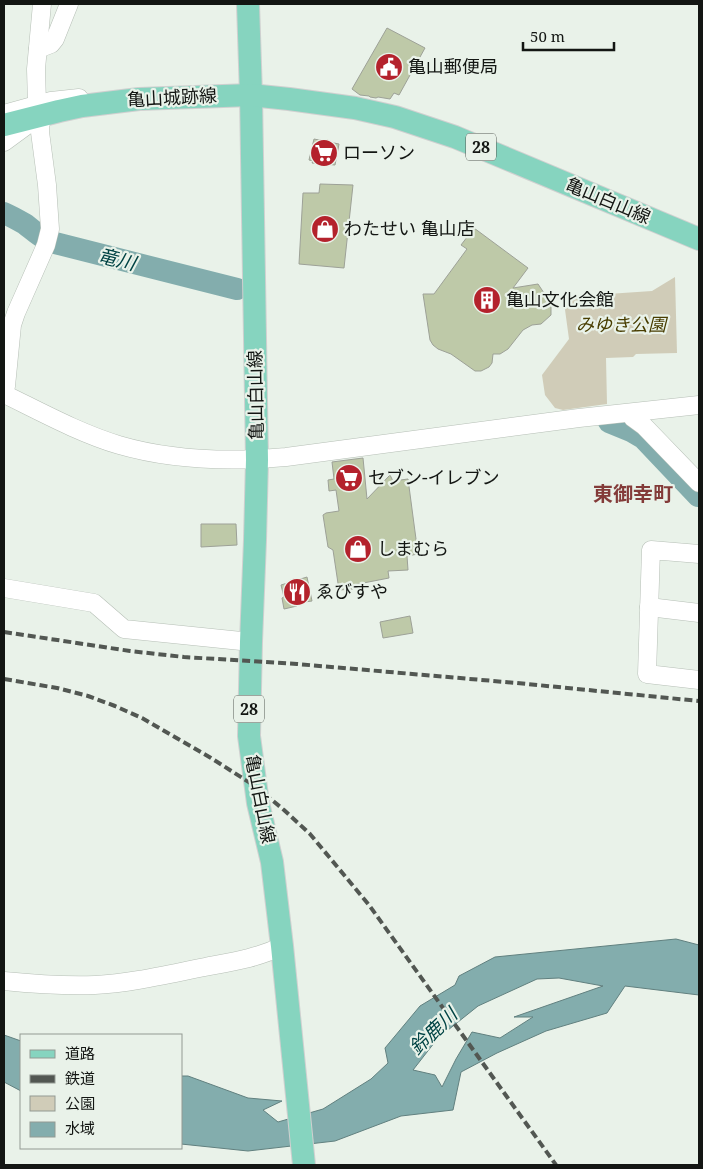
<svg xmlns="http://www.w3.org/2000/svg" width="703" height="1169" font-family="'Noto Serif','Noto Sans JP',serif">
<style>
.green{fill:#d0ccb8}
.water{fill:#83adad;stroke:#61807f;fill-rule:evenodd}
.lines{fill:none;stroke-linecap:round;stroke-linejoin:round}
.river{stroke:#83adad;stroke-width:22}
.building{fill:#bec9a8;stroke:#9da197}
.minor-casing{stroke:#b6bfb6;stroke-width:19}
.major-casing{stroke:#d0d0d0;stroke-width:24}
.minor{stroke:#fff;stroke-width:18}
.major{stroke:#86d4bf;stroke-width:22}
.rail{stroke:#525752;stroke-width:4;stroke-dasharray:8 4;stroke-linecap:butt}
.labels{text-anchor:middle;stroke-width:4.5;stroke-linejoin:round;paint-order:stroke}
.shield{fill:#e9f2e9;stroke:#535853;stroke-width:1}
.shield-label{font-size:16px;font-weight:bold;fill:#131613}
.poi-label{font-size:18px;fill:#131613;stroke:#e9f2e9;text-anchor:start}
.street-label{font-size:18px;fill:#131613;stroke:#e9f2e9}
.park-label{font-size:18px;font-style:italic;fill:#483d00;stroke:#e9f2e9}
.water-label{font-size:19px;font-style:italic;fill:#004344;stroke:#e9f2e9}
.quarter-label{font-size:20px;font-weight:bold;fill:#833b39;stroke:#e9f2e9}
</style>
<rect width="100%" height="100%" fill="#e9f2e9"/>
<path class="green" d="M675,277L677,353L636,354L633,357L606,358L607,404L563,410L555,408L545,395L542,375L569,339L563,295H574L578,296L652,291Z"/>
<g class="water">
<path d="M676,939L699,945V995L625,986L607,1013L546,1031L497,1053L461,1072L453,1110L401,1116L335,1141L248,1151L181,1144V1076H188L248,1098L282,1101L263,1110L278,1122L323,1109L371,1079L388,1063L385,1048L420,1006L455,985L459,976L495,957ZM559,978L603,986L514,1017H533L500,1038L472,1032L456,1059L442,1087L435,1075L413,1070L438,1038L478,1006L537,979Z"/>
<path d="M4,1035L21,1041V1091L4,1082Z"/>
</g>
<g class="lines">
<g class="river">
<path d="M4,213C11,216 18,220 25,224C34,231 41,238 51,242L237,289"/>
<path d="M609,422L631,431L643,438L698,496"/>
</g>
</g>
<g class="building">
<path d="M387,28L425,48L399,95L394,93L390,99L378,97L376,98L370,97L369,96L360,95L352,89Z"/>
<path d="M314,139L339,144L335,165L312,163L313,161L309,160Z"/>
<path d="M320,184L353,185L344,268L299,264L303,193H319Z"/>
<path d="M474,228L528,268L513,288L538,284L544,293H547L551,303V315L541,324L532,325L523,330L508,349L500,354H493L492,363L489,367L481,371H475L451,354L438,349L433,345L430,340L423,294H434L467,249L461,245Z"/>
<path d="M363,458L367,499L390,475L393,481L408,479L418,554L407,556L408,570L388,571L389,578L353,585V589L339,590L333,550L328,547L323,515L326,513L339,511L336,490L329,491L328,480L334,479L332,462Z"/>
<path d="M201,524H236L237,545L201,547Z"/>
<path d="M307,577L312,601L297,603V606L284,609L282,598L284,597L281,585Z"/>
<path d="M410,616L413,633L383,638L380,622Z"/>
</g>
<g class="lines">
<g class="minor-casing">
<g id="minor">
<path d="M38,49L51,44L55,39L69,4"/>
<path d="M37,104L36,69L42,4"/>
<path d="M4,114L51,101L79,98"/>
<path d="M4,142L34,120"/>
<path d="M4,393L6,386L12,325L16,313L46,245L50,229L47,185L40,132L41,115"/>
<path d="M4,394C41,412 79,433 119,445C174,461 230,462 286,457L579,418L699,405"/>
<path d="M630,413L633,418L644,426L699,483"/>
<path d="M699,554L651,550L647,674L699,680"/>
<path d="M4,588L94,603L124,629L251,642"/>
<path d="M649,607L699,613"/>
<path d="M4,981C34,984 65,986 95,985C132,983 169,974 205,967C231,962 258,958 282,946"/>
</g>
</g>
<g class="major-casing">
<g id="major">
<path d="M248,4L251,95L257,460L255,540L251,642L249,736L258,803L272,862L282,946L304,1165"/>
<path d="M4,125L59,111L82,106L139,99L251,95L289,99L355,108L395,117L455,137L699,239"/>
</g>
</g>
<use href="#minor" class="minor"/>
<use href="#major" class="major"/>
<g class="rail">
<path d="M4,632L130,651L184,657L297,664L517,683L699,701"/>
<path d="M4,679L57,688L88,696L115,706L142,718L211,758L255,786L284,810L310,834L369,905L556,1165"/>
</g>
</g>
<defs>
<g id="civic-disc" transform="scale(1.4375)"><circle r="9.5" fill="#b4222c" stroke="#e9f2e9"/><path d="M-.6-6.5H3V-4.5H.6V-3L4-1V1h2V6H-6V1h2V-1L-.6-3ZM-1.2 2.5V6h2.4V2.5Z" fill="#fff"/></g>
<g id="supermarket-disc" transform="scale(1.4375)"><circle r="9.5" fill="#b4222c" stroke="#e9f2e9"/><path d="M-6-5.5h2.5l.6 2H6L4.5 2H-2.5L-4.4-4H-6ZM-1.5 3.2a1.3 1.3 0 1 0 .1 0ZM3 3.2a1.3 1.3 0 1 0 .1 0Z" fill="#fff"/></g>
<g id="shop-disc" transform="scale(1.4375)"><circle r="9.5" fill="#b4222c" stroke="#e9f2e9"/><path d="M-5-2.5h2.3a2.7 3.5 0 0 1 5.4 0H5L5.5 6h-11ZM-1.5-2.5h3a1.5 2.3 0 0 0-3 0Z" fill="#fff"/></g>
<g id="building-disc" transform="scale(1.4375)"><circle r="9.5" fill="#b4222c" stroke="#e9f2e9"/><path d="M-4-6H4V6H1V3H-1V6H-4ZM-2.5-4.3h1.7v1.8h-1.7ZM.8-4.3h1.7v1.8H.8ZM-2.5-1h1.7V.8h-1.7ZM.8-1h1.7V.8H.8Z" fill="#fff"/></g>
<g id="restaurant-disc" transform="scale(1.4375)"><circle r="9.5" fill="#b4222c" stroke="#e9f2e9"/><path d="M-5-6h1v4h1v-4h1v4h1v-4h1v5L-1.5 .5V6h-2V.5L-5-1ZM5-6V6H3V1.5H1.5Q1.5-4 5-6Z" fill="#fff"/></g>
</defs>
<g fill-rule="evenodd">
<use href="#civic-disc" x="389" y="67"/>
<use href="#supermarket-disc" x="324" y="153"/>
<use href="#shop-disc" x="325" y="229"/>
<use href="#building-disc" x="487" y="300"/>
<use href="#supermarket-disc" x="349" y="478"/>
<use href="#shop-disc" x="358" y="549"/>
<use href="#restaurant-disc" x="297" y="592"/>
</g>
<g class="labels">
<g class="shield">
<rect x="466" y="133.5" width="30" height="27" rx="4"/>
<rect x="234" y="695.5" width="30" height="27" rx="4"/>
</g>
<g class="shield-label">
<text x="481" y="153">28</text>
<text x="249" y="715">28</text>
</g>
<g class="poi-label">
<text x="408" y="73">亀山郵便局</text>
<text x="343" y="159">ローソン</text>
<text x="344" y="235">わたせい 亀山店</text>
<text x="506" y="306">亀山文化会館</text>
<text x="368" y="484">セブン-イレブン</text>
<text x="377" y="555">しまむら</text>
<text x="316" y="598">ゑびすや</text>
</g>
<g class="street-label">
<text transform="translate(172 98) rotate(-3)" y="6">亀山城跡線</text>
<text transform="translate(608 201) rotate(23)" y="6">亀山白山線</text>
<text transform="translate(256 395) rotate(-91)" y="6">亀山白山線</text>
<text transform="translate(260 799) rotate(79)" y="6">亀山白山線</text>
</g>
<g class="park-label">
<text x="621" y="331">みゆき公園</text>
</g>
<g class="water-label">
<text transform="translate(117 259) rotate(14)" y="7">竜川</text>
<text transform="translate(433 1031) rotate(-44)" y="7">鈴鹿川</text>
</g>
<g class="quarter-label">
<text x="633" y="501">東御幸町</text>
</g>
</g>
<rect width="703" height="1169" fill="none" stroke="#131613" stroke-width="10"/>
<rect x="20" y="1034" width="162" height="115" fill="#e9f2e9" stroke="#939a93"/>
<rect x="30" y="1050" width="25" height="8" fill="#86d4bf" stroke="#939a93"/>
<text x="65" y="1059" font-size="15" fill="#131613">道路</text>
<rect x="30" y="1075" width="25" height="8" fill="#525752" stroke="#939a93"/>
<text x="65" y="1084" font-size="15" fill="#131613">鉄道</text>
<rect x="30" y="1096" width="25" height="15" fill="#d0ccb8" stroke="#939a93"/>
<text x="65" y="1109" font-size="15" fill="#131613">公園</text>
<rect x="30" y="1122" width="25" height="15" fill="#83adad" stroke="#939a93"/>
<text x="65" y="1134" font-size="15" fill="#131613">水域</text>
<path d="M523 42v8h91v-8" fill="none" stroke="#131613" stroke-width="2.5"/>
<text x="530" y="42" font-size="15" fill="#131613" stroke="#e9f2e9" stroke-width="4" paint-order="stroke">50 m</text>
</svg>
